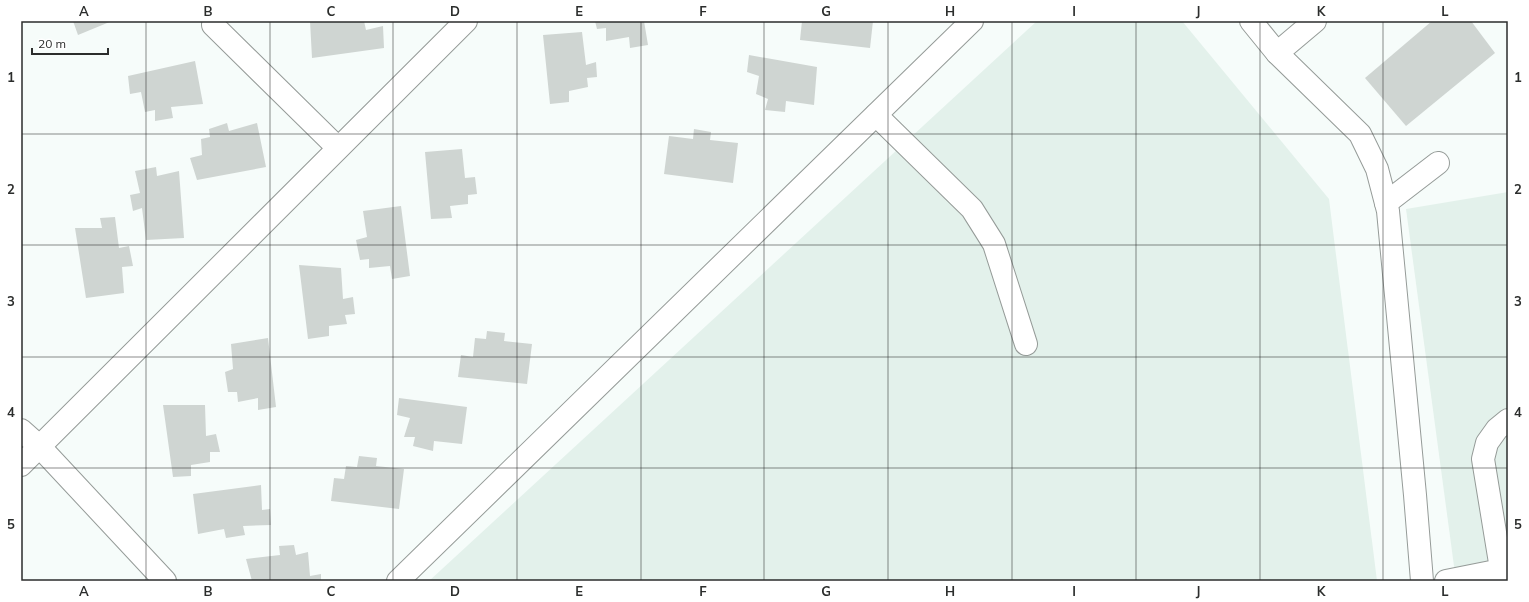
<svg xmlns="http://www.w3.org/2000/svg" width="1529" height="602" font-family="Mulish,sans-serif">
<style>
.built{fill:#e3f1eb}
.building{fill:#cfd5d2}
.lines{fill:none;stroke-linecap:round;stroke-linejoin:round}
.minor-casing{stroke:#959b98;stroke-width:24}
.minor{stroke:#fff;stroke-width:22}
.grid{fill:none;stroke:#2b2d2c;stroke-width:1;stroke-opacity:0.55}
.neatline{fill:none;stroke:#2b2d2c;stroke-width:1.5}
.grid-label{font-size:13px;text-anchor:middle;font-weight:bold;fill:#2b2d2c}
</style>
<rect width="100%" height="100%" fill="#f6fcfa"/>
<g class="built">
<path d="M1037,21H1182L1329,199L1377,581H429Z"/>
<path d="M1508,192V581H1456L1406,209Z"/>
</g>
<g class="building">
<path d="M73,21H112L78,35Z"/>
<path d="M310,21H364L366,30L383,26L384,48L312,58Z"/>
<path d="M595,21H644L648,45L630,48L629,37L606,41V28L597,29Z"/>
<path d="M802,21H873L870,48L800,40Z"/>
<path d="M1432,21H1471L1495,53L1406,126L1365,78Z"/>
<path d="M582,32L586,65L596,62L597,77L587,78L588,87L569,91V102L550,104L543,35Z"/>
<path d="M749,55L817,67L814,105L786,101L785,112L765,110L768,99L756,94L759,76L747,72Z"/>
<path d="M195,61L203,104L171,107L173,118L155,121V110L145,112L141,92L130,94L128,76Z"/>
<path d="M227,123L229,131L257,123L266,167L197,180L190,158L202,155L201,139L210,137L209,129Z"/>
<path d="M694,129L711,132L710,140L738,143L733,183L664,174L669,136L693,139Z"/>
<path d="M462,149L465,178L475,177L477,194L468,195V204L450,206L452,218L431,219L425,152Z"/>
<path d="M156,167L157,176L179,171L184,238L146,240L142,208L133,211L130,195L140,193L135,171Z"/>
<path d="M401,206L410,276L392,279L390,266L369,268V259L360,260L356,240L367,237L363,211Z"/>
<path d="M115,217L119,248L129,246L133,266L122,267L124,293L86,298L75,228H102L100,218Z"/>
<path d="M299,265L341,268L343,299L353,297L355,314L345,315L347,324L329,326V336L308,339Z"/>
<path d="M487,331L505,333L504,341L532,344L527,384L458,377L461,355L473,357L475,338L486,339Z"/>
<path d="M268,338L276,407L258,410V398L238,402L237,392H228L225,372L233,369L231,344Z"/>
<path d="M399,398L467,407L462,444L434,441L433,451L413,446L415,437H404L410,418L397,415Z"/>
<path d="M163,405H205L206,436L216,434L220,452H210V462L191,465V476L173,477Z"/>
<path d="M359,456L377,458L376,466L404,469L399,509L331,501L334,478L344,479L346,466L357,467Z"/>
<path d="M261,485L262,510L270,509L271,525L243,526L245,535L226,538L224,529L198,534L193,494Z"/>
<path d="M294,545L296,555L308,552L310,576L321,574V581H252L246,559L280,555L279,546Z"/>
</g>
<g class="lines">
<g class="minor-casing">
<g id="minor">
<path d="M1251,21L1277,53L1360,134L1377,169L1388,211L1415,495L1422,581"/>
<path d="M213,25L338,148"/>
<path d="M1277,53L1315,21"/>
<path d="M876,115L972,209L994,244L1026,344"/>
<path d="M1386,203L1438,163"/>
<path d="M21,430L39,446L165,581"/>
<path d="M21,465L466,21"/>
<path d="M398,581L972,21"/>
<path d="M1446,581L1501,570"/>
<path d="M1503,581L1483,459L1487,443L1497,429L1508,420"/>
</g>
</g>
<use href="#minor" class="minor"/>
</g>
<path class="grid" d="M146,21V581M270,21V581M393,21V581M517,21V581M641,21V581M764,21V581M888,21V581M1012,21V581M1136,21V581M1260,21V581M1383,21V581M21,134H1508M21,245H1508M21,357H1508M21,468H1508"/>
<rect width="1529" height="602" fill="none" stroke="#ffffff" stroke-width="44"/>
<path d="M32 48v6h76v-6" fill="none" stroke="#2b2d2c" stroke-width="2"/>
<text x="38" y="48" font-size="12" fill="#2b2d2c" stroke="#ffffff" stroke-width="3" paint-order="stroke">20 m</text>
<rect x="22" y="22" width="1485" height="558" class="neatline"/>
<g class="grid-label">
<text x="84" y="16">A</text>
<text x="208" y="16">B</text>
<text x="331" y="16">C</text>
<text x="455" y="16">D</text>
<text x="579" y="16">E</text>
<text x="703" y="16">F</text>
<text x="826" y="16">G</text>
<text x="950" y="16">H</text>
<text x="1074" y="16">I</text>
<text x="1198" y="16">J</text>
<text x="1321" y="16">K</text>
<text x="1445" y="16">L</text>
<text x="11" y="82">1</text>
<text x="1518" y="82">1</text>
<text x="11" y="194">2</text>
<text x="1518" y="194">2</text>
<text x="11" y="306">3</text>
<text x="1518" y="306">3</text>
<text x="11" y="417">4</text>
<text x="1518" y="417">4</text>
<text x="11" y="529">5</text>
<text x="1518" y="529">5</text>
<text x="84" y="596">A</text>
<text x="208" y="596">B</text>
<text x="331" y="596">C</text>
<text x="455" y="596">D</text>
<text x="579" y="596">E</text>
<text x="703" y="596">F</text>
<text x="826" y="596">G</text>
<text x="950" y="596">H</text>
<text x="1074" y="596">I</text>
<text x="1198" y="596">J</text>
<text x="1321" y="596">K</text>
<text x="1445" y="596">L</text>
</g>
</svg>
